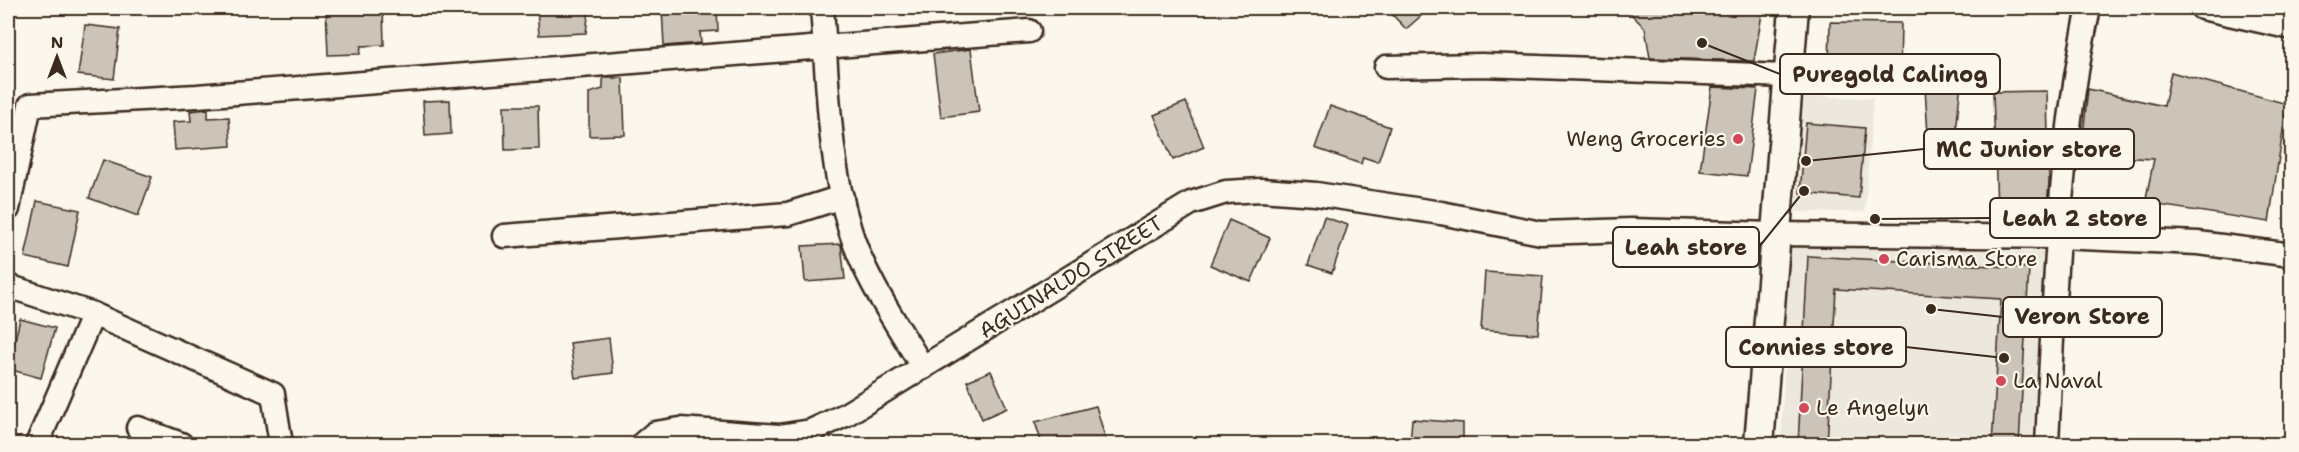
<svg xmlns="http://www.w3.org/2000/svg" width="2299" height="452" font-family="'Shantell Sans',sans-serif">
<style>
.built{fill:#ede8dd}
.building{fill:#ccc4b9;stroke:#3b2a1e;stroke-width:1.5}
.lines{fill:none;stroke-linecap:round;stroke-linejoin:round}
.minor-casing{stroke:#3b2a1e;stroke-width:27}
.major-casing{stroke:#3b2a1e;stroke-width:33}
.minor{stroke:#fbf7ec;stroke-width:22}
.major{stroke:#fbf7ec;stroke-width:28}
.poi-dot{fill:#d1495b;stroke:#fbf7ec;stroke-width:2}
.labels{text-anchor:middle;stroke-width:4.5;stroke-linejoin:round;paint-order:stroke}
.poi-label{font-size:21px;fill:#3b2a1e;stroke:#fbf7ec;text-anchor:start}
.street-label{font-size:21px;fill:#3b2a1e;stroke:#fbf7ec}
.leader{fill:none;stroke:#3b2a1e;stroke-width:2}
.callout-dot{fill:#3b2a1e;stroke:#fbf7ec;stroke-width:2}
.callout{fill:#fbf7ec;stroke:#3b2a1e;stroke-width:2}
.callout-label{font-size:22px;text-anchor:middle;font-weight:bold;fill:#3b2a1e}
</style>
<rect width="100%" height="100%" fill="#fbf7ec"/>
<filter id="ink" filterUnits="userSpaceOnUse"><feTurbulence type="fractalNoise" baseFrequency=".0167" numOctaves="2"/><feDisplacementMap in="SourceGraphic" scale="12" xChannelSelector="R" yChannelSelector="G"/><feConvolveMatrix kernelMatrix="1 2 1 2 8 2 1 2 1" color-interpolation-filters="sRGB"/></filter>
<g filter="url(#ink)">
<g class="built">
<path d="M1804,96L1873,98L1865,212H1796Z"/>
<path d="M1790,246L2044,252L2032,444H1781Z"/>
</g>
<g class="building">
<path d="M326,8H383L384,45L361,46L360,54L328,55Z"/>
<path d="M537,8H589L586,33L539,35Z"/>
<path d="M662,8L717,9L718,31L700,32L701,43L664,46Z"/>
<path d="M1386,8H1430L1406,29Z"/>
<path d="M1625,8H1763L1754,61L1650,58L1645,28Z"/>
<path d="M1830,22L1901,23L1900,72L1829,71Z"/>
<path d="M85,25L120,29L114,79L78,75Z"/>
<path d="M971,49L979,112L941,117L933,54Z"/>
<path d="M1924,72L1961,81L1956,133L1928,135Z"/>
<path d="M2171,72L2287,104L2269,222L2145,203L2154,159L2081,155L2088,89L2164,106Z"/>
<path d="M603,78H623L625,135L589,136V93L603,89Z"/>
<path d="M1712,87L1758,89L1747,176L1700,171Z"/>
<path d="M2047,91L2049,182L2047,207L1997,209L1993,92Z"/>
<path d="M450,100L451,134L425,136L423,101Z"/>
<path d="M1186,102L1204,147L1173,160L1154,115Z"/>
<path d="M504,106H538L539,149L505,150Z"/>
<path d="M1330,106L1390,127L1378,162L1363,157L1361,164L1315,148Z"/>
<path d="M208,109V118L229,117L231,146L175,150L173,122L191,121L190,111Z"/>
<path d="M1806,123L1865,128L1859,198L1800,193Z"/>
<path d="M103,160L152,177L138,216L89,198Z"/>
<path d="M37,201L80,210L68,267L25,257Z"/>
<path d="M1324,217L1348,225L1332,273L1308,265Z"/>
<path d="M1229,220L1270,238L1251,282L1210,265Z"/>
<path d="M841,244L845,279L805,282L802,246Z"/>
<path d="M1808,256L2029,268L2019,444H1992L2001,299L1836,289L1827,444H1798Z"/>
<path d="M1485,272L1543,276L1538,334L1481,330Z"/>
<path d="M20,319L55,328L41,378L8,369Z"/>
<path d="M609,338L613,373L575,378L570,343Z"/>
<path d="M991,371L1007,408L982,419L967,381Z"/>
<path d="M1096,406L1107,444H1042L1035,422Z"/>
<path d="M1412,419L1463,423V444H1410Z"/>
</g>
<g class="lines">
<g class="minor-casing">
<g id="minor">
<path d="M822,8C828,82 828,158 850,230C865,279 897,324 923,368"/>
<path d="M2202,8L2292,28"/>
<path d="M1386,67L1481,65L1788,76"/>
<path d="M8,209L30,105L197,96L1029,31"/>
<path d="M504,236L788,214L842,197"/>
<path d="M8,286L93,314L273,394L281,444"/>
<path d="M138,428L181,444"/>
<path d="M37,444L93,314"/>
<path d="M642,444L655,433L680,429L779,436L811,431L845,415L1191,203L1226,192L1261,190L1316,194L1441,213L1541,233L1631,230L1775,234L2058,237L2198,243L2292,255"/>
<path d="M2047,444C2054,299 2058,150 2089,8"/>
</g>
</g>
<g class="major-casing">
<path id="major" d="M1759,444L1794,8"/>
</g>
<use href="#minor" class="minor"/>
<use href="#major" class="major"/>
</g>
</g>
<g class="poi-dot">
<circle cx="1738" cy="139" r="6"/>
<circle cx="1884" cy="259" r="6"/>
<circle cx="2001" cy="381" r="6"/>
<circle cx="1804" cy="408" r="6"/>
</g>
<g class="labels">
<g class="poi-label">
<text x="1726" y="146" text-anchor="end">Weng Groceries</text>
<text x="1896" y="266">Carisma Store</text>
<text x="2013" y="388">La Naval</text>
<text x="1816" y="415">Le Angelyn</text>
</g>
<g class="street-label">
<text transform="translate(1071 277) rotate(-32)" y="7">AGUINALDO STREET</text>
</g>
</g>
<path class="leader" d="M1702 43L1780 74M1806 161L1924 149M1875 219L1990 218M1804 191L1759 247M1931 309L2003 317M2004 358L1906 347"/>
<g class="callout-dot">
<circle cx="1702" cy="43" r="6"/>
<circle cx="1806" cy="161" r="6"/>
<circle cx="1875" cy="219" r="6"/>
<circle cx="1804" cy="191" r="6"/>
<circle cx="1931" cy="309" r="6"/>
<circle cx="2004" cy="358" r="6"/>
</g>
<g class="callout">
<rect x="1780" y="54" width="220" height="40" rx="6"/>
<rect x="1924" y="129" width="210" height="40" rx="6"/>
<rect x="1990" y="198" width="170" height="40" rx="6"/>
<rect x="1613" y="227" width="146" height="40" rx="6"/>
<rect x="2003" y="297" width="159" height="40" rx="6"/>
<rect x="1726" y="327" width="180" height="40" rx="6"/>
</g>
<g class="callout-label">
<text x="1890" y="82">Puregold Calinog</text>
<text x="2029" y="157">MC Junior store</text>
<text x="2075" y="226">Leah 2 store</text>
<text x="1686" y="255">Leah store</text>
<text x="2082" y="324">Veron Store</text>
<text x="1816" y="355">Connies store</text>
</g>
<rect width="2299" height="452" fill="none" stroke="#fbf7ec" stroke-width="30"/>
<rect x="15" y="15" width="2269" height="422" fill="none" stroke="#3b2a1e" stroke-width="2" filter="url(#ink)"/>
<g transform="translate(57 57)" stroke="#fbf7ec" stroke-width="4.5" paint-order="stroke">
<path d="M0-4.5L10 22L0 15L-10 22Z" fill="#3b2a1e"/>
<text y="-9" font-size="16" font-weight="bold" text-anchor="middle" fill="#3b2a1e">N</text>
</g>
</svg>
